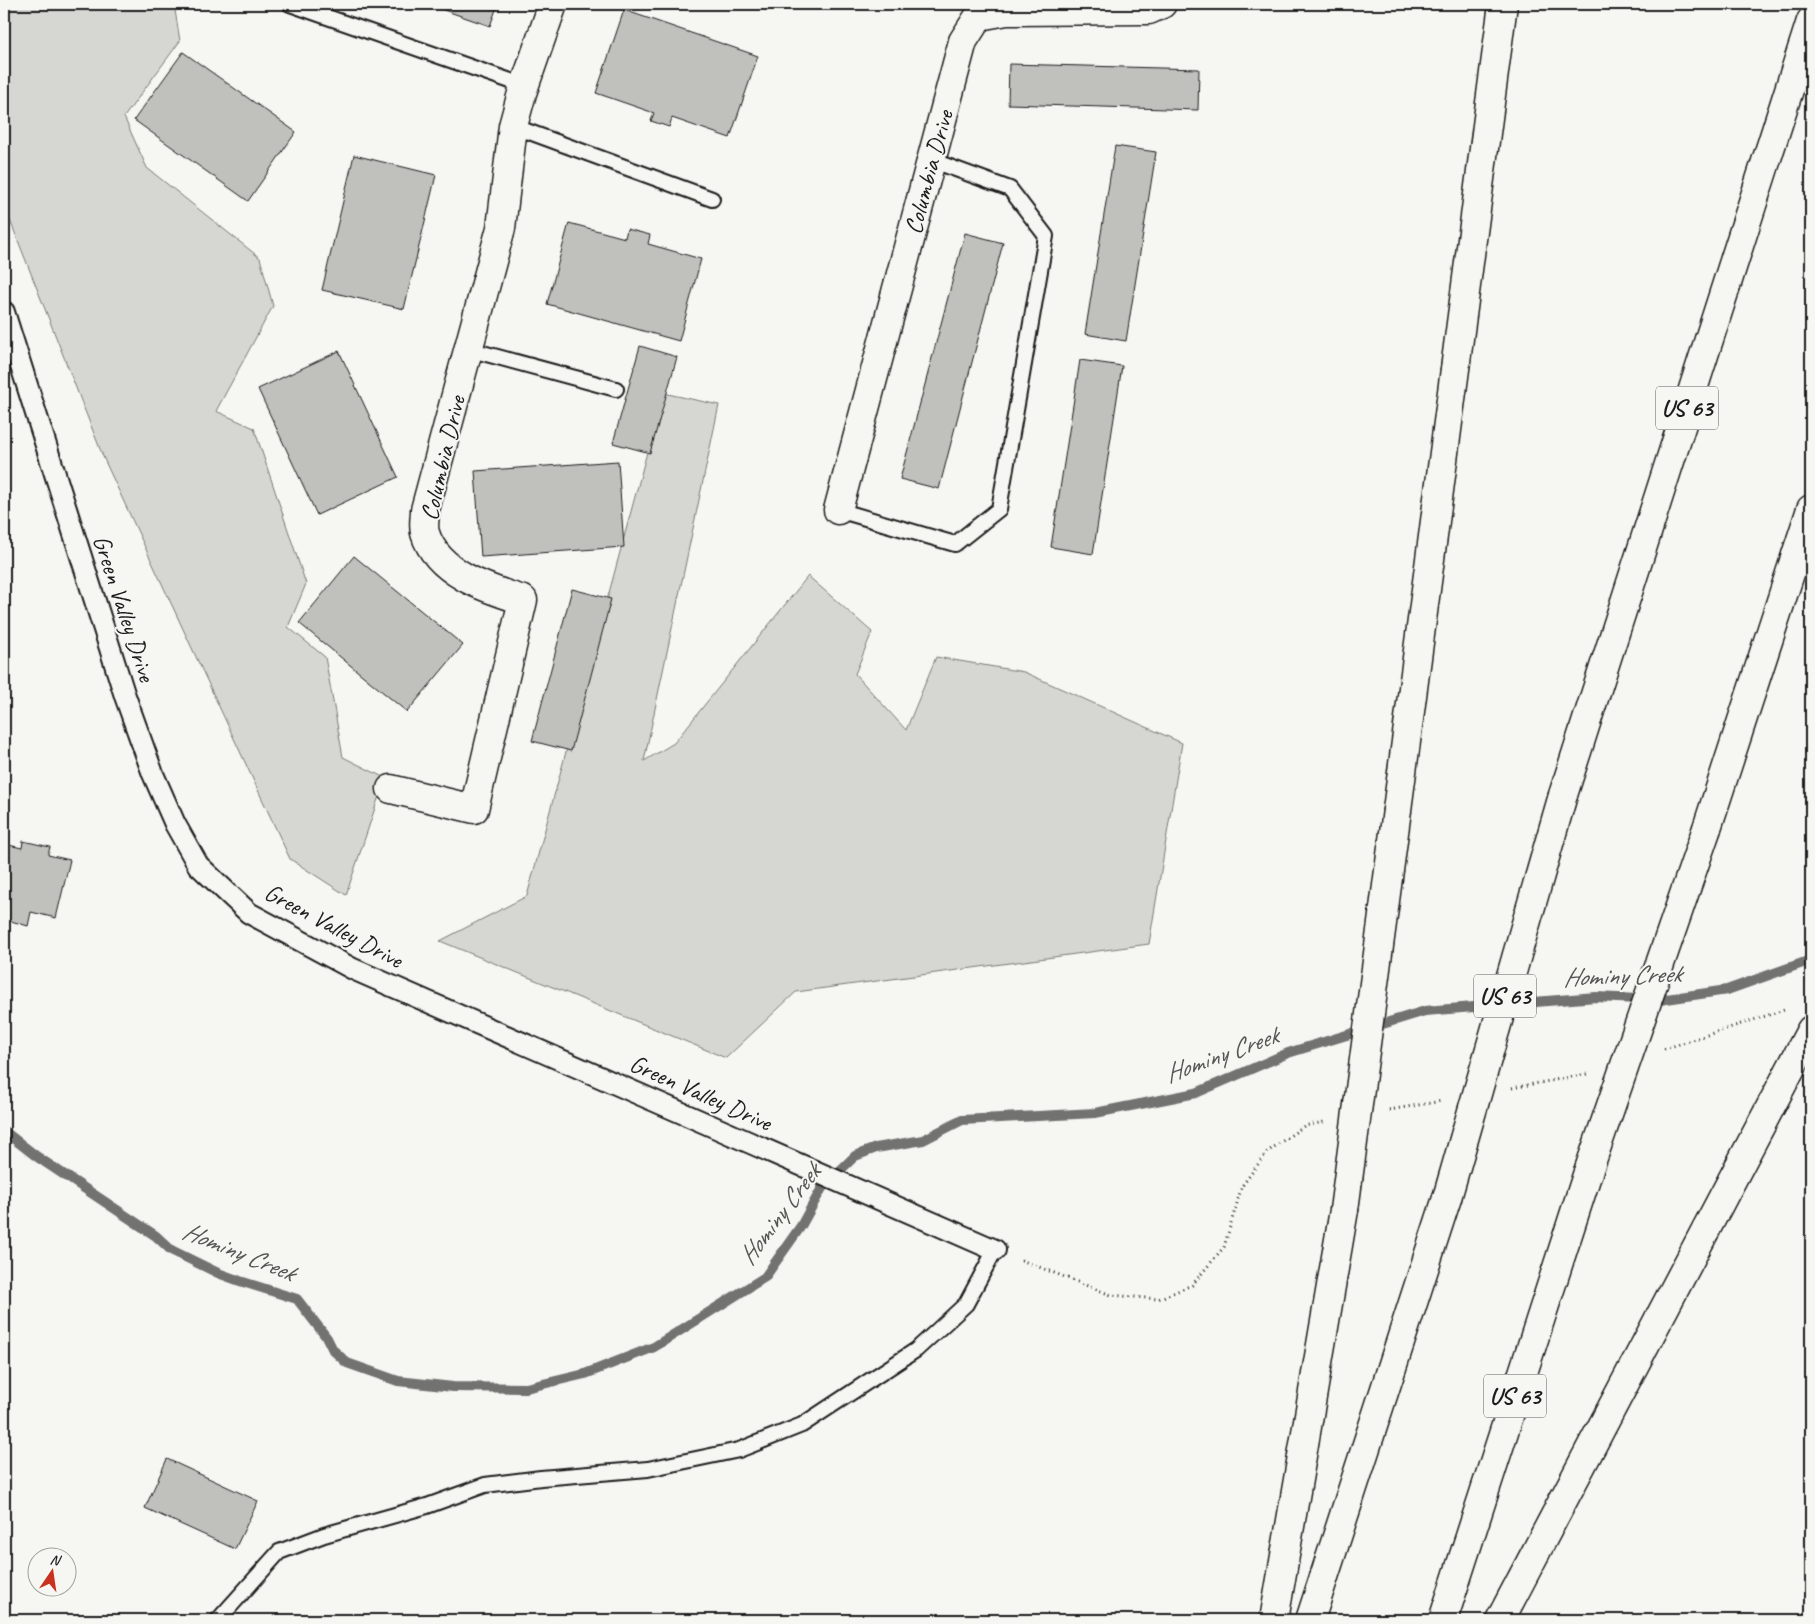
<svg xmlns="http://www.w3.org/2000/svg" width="1815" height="1624" font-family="Caveat,sans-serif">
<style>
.green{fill:#d6d6d2;stroke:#797977}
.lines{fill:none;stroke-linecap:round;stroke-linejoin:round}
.stream{stroke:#727271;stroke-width:10}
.building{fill:#c0c0bd;stroke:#1c1c1c}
.service-casing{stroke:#1c1c1c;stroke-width:18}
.pedestrian-casing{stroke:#1c1c1c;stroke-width:24}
.minor-casing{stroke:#1c1c1c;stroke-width:31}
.motorway-casing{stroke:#1c1c1c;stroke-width:31}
.path{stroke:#1c1c1c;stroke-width:3;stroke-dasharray:1 4;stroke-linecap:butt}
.service{stroke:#f6f6f2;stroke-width:14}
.pedestrian{stroke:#f6f6f2;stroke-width:20}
.minor{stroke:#f6f6f2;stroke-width:28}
.motorway{stroke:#f6f6f2;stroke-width:28}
.motorway-bridge-casing{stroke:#1c1c1c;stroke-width:31;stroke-linecap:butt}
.motorway-bridge{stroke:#f6f6f2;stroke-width:28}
.labels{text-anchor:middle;stroke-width:4;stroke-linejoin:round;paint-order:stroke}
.shield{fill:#f6f6f2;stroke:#5d5d5c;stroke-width:1}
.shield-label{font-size:24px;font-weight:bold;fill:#1c1c1c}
.street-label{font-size:25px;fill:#1c1c1c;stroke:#f6f6f2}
.water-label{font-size:26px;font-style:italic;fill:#565654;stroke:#f6f6f2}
</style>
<rect width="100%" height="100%" fill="#f6f6f2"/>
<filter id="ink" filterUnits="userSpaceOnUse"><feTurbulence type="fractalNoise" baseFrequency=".02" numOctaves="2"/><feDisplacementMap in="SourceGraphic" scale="10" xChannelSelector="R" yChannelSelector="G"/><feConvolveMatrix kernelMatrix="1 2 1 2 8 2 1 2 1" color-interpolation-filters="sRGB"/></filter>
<g filter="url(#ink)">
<g class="green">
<path d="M4,4H174L180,41L124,117L147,168L260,258L273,306L216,411L254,428L306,584L288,627L325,657L343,757L385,778L346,895L290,859L104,459L4,205Z"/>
<path d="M663,393L719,405L644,761L674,743L808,576L872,632L855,674L906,730L936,657L1024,672L1182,743L1149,944L796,992L726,1058L440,941L527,896Z"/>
</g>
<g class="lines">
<path class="stream" d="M4,1131L36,1156L156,1236L171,1250L218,1273L240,1281L297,1299L327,1338L333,1350L347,1363L398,1381L453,1387L526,1388L585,1374L654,1347L765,1277L801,1226L822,1188L855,1156L876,1148L923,1140L962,1120L1095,1113L1196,1093L1288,1053L1425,1011L1596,997L1660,1000L1727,990L1811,960"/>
</g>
<g class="building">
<path d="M432,4H498L490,26L432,6Z"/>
<path d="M624,10L758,56L730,138L672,118L669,127L651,121L654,113L596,93Z"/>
<path d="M183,52L296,132L248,201L134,120Z"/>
<path d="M1009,64L1199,69L1198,110L1008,104Z"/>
<path d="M1115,146L1156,152L1126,341L1085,334Z"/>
<path d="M354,155L436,175L404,309L322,290Z"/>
<path d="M569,223L625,238L627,229L650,235L648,244L701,259L679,341L547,304Z"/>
<path d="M965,233L1003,243L939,489L900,479Z"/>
<path d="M640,346L677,357L650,453L613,443Z"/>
<path d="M339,351L398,477L317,515L258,389Z"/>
<path d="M1080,360L1122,366L1093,554L1051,547Z"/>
<path d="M618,461L624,547L481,557L475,471Z"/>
<path d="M354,556L463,645L407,712L299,623Z"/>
<path d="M572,589L611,599L571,751L532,741Z"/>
<path d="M23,841L50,847L48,855L70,860L56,918L31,912L28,926L4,919L7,905H4V844L22,848Z"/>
<path d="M167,1459L258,1501L235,1549L145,1508Z"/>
</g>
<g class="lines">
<g class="service-casing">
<g id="service">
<path d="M290,4L525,86"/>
<path d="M513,126L712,199"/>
<path d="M468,349L616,389"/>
<path d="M838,510L955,544L999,509L1046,236L1010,189L931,160"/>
<path d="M218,1620L279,1552L324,1535L427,1506L485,1485L541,1478L648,1469L739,1450L802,1425L916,1350L966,1304L995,1250"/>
</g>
</g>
<g class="pedestrian-casing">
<path id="pedestrian" d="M4,312L125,696L153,774L175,824L198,865L249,913L353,969L995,1250"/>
</g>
<g class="minor-casing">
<g id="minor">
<path d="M838,510L963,41L979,16L1007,11L1149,10L1162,4"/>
<path d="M391,789L474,809L523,600C487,589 437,573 425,533C423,526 425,517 425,510L501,228L513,126L522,93L553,4"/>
</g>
</g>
<g class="motorway-casing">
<g id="motorway">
<path d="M1563,795L1811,21"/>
<path d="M1397,810L1503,4"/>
<path d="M1707,828L1811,509"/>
<path d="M1274,1620L1344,1210"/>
<path d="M1310,1620L1447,1198"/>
<path d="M1443,1620L1588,1172"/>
<path d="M1500,1620L1811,1030"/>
</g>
</g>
<g class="path">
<path d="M1664,1049L1784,1010"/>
<path d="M1512,1088L1587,1074"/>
<path d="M1389,1110L1442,1101"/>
<path d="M1021,1260L1111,1295L1158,1299L1192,1285L1224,1247L1242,1186L1267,1152L1304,1126L1324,1122"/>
</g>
<use href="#service" class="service"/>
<use href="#pedestrian" class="pedestrian"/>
<use href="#minor" class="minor"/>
<use href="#motorway" class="motorway"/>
<g class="motorway-bridge-casing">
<g id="motorway-bridge">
<path d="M1588,1172L1707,828"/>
<path d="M1447,1198L1563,795"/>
<path d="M1344,1210L1397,810"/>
</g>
</g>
<use href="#motorway-bridge" class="motorway-bridge"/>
</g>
</g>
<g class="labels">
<g class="shield">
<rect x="1656" y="386.5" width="62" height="43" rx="4"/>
<rect x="1474" y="974.5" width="62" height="43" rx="4"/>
<rect x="1484" y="1374.5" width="62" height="43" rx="4"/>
</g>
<g class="shield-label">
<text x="1687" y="416">US 63</text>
<text x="1505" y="1004">US 63</text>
<text x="1515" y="1404">US 63</text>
</g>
<g class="street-label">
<text transform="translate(928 172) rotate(-75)" y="9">Columbia Drive</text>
<text transform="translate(442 458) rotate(-77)" y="9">Columbia Drive</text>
<text transform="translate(125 608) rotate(72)" y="9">Green Valley Drive</text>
<text transform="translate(334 925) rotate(28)" y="9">Green Valley Drive</text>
<text transform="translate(701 1092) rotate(24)" y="9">Green Valley Drive</text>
</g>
<g class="water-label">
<text transform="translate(1622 975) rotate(-2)" y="9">Hominy Creek</text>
<text transform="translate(1221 1054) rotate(-20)" y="9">Hominy Creek</text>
<text transform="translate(779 1214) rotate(-53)" y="9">Hominy Creek</text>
<text transform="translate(239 1251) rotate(22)" y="9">Hominy Creek</text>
</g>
</g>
<rect width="1815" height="1624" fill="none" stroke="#f6f6f2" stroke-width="20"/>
<rect x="10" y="10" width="1795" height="1604" fill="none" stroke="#1c1c1c" stroke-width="2" filter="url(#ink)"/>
<g transform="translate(52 1572) rotate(13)"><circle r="24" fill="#f6f6f2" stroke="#9f9f9c"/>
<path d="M0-4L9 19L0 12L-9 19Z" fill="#c8321e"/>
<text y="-8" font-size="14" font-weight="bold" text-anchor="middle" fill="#1c1c1c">N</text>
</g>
</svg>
